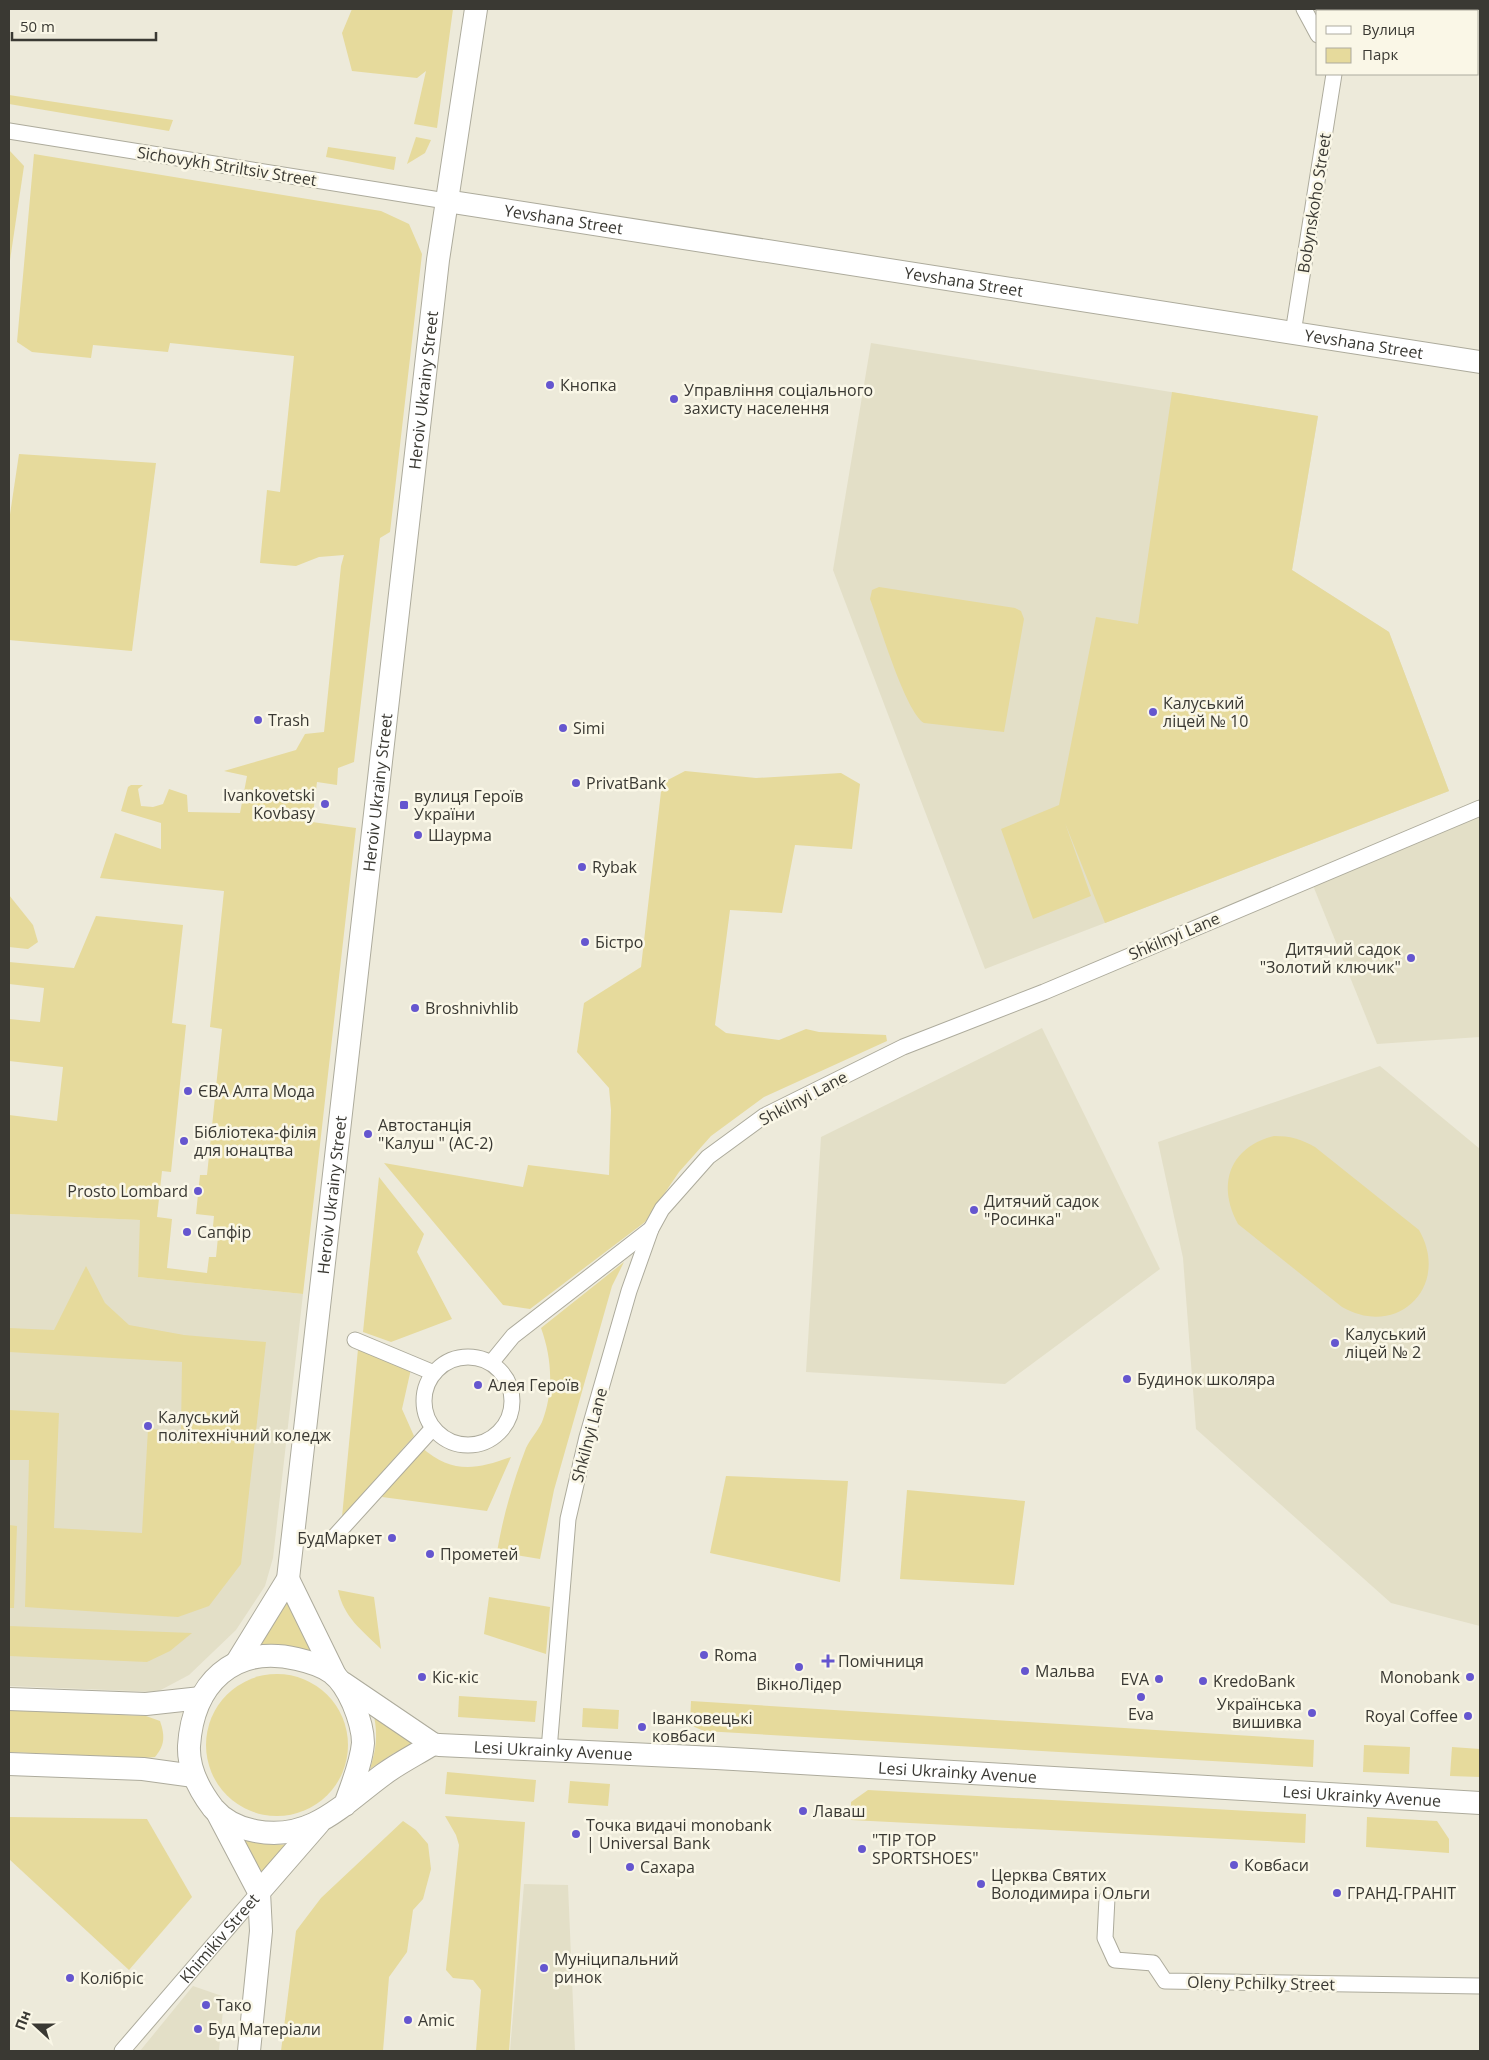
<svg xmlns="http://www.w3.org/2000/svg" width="1489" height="2060" font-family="'Open Sans',sans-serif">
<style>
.built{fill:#e3dfc7}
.green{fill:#e6da9c}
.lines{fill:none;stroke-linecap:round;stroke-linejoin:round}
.street-casing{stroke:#adab9c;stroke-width:17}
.secondary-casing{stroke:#adab9c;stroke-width:24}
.street{stroke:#fff;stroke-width:15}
.secondary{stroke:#fff;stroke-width:22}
.poi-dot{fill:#6556cf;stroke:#faf7e7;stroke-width:2}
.labels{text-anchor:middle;stroke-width:5;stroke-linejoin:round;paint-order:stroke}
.street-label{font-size:16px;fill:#3a3933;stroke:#faf7e7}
.poi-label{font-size:16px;fill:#3a3933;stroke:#faf7e7;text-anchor:start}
</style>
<rect width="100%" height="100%" fill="#edeada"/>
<g class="built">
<path d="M871,343L1318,416L1292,570L1389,632L1449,791L985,969L833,570Z"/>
<path d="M1480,808V1037L1377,1044L1310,878Z"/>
<path d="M1042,1028L1160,1269L1005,1384L806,1372L821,1137Z"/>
<path d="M1380,1066L1480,1149V1626L1391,1603L1196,1429L1183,1258L1158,1142Z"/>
<path d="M9,1214L141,1220L138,1277L303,1294L273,1558L265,1586L236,1630L189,1675L157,1692L9,1686Z"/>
<path d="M524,1884L568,1885L575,2051H510Z"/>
<path d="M193,1986L222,1996L224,2000L219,2051H140Z"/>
</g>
<g class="green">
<path d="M352,9H453L437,128L414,124L426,71L417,78L352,71L342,33Z"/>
<path d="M9,95L173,120L169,131L9,104Z"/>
<path d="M416,137L431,140L425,153L407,164Z"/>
<path d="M328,147L396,157L394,170L326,157Z"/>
<path d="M9,150L24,166L9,267Z"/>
<path d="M34,154L381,211L409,224L422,254L390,532L380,538L354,762L338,768L337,785L317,782L312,822L356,828L303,1294L138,1277L140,1220L9,1214V1115L57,1121L63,1067L9,1061V1019L40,1022L44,988L9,984V962L74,968L96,916L183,925L172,1023L186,1025L171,1172L162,1171L157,1217L172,1219L167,1268L207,1273L209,1257H216L218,1237L212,1236L214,1216L196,1214L200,1175H207L222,1029L210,1027L224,891L100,878L115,833L161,849V823L121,811L128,787L131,785H143L138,789L141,806L153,807L163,804L169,789L187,795L188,812L240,813L247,776L224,771L296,750L305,734L324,732L341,566L344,555L319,557L296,566L260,563L267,490L280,492L294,356L170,343L168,352L93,345L91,358L32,352L17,342Z"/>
<path d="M1172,392L1318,416L1292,570L1389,632L1449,791L1105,923L1065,823L1091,896L1033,919L1001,829L1059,805L1096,617L1138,624Z"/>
<path d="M19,454L156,463L132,651L9,640V521Z"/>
<path d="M879,587L1015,608L1021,611L1024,619L1004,732L924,723C905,711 880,625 870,599L872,590Z"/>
<path d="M685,771L756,778L841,773L860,784L852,849L795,845L782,913L730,910L715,1025L726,1033L779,1040L806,1029L819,1032L886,1035L887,1041L764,1097L711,1136L679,1172L645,1222L530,1309L503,1305L384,1163L523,1187L528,1165L609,1175L611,1110L609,1088L577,1052L584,1003L641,967L662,783Z"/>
<path d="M9,895L33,925L38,942L28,949L9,947Z"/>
<path d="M1274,1136C1290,1136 1301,1139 1315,1147L1419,1230C1451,1286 1398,1339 1342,1307L1238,1224C1216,1184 1230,1147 1274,1136Z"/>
<path d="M379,1177L424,1234L417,1252L452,1319L391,1342L363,1332Z"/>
<path d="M624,1262L612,1286L554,1490L540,1559L497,1552C503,1516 513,1482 526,1448C530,1439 538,1431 542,1422C554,1391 552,1358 541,1328Z"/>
<path d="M86,1266L105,1303L129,1325L184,1335L266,1342L241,1564L209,1606L178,1617L25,1607L29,1460H9V1410L59,1413L54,1528L142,1533L148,1429L181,1431L182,1362L9,1352V1328L54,1330Z"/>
<path d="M358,1349L411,1369L402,1409L414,1436L342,1517Z"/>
<path d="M421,1447C452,1474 475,1470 511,1457L487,1511L382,1497Z"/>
<path d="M726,1476L848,1481L840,1582L710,1553Z"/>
<path d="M907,1490L1025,1501L1014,1585L900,1579Z"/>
<path d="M9,1525L17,1526L14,1608H9Z"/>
<path d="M338,1590L374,1597L381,1649C362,1630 344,1618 338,1590Z"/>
<path d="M289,1596L314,1651L284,1646H257Z"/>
<path d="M489,1597L550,1607L546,1654L484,1634Z"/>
<path d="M9,1626L192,1633L170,1651L147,1662L9,1656Z"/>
<circle cx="277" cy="1745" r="71"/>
<path d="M459,1696L537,1701L535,1722L458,1717Z"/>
<path d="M691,1701L1314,1740L1313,1767L704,1731L690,1725Z"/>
<path d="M583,1708L619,1710L618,1729L582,1727Z"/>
<path d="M9,1710L146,1716L160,1721C165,1736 165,1745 155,1757L145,1758L9,1752Z"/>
<path d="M374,1716L418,1743L394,1753L370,1769C376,1750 378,1736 374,1716Z"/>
<path d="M1364,1745L1410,1747L1409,1774L1363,1772Z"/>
<path d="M1452,1747L1480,1749V1777L1450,1776Z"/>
<path d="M447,1772L536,1780L534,1802L445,1794Z"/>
<path d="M570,1781L610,1784L608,1806L568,1803Z"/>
<path d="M868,1790L1306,1814L1305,1843L851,1820V1802Z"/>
<path d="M445,1816L525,1822L509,2051H476L481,1990L473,1980L453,1978L446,1970L459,1845L456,1835Z"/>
<path d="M9,1817L147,1819L192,1897L129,1970L9,1859Z"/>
<path d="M1367,1817L1437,1821L1449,1839V1853L1366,1847Z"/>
<path d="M403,1821L416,1830L428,1844L431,1869L423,1899L413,1910L407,1952L389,1977L383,2051H281L296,1931L321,1898Z"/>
<path d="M241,1839C259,1844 276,1846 295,1844L260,1879Z"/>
</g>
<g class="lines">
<g class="street-casing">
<g id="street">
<path d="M1304,9L1318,35"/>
<path d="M9,131L446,201"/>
<path d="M1293,333L1334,74"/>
<path d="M355,1340L434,1373"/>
<circle cx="468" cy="1401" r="44"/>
<path d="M491,1363L513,1336L651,1229"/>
<path d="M335,1536L433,1428"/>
<path d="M549,1750L568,1519L587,1437L629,1291L651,1229L662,1209L708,1157L764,1116L903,1047L1044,992L1480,808"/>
<path d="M1107,1898L1105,1938L1115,1960L1153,1963L1165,1981L1480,1986"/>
<path id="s1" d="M122,2051L259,1892"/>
</g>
</g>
<g class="secondary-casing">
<g id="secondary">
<path id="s2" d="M446,201L1480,362"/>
<path d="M288,1579L335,1675"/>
<path id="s3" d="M237,1662L288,1579L438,260L476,9"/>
<path id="s4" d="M343,1683L433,1744L439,1745L716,1758L1480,1803"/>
<path d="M9,1699L146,1704L201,1698"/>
<path d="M9,1764L143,1769L194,1776"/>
<path d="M345,1805C352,1784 361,1765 363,1743C363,1730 358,1715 353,1703C340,1674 328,1666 297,1659C233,1644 193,1684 189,1746C188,1769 200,1791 213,1808C224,1821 239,1828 255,1831C311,1842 343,1804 384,1774C399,1763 417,1754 433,1744"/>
<path d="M219,1816L259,1892"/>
<path d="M249,2051L261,1931L259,1892L319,1823"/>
</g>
</g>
<use href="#street" class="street"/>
<use href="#secondary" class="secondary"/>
</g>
<g class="poi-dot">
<circle cx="550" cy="385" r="5"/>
<circle cx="674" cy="399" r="5"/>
<circle cx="1153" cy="712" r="5"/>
<circle cx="258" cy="720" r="5"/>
<circle cx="563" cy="728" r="5"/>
<circle cx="576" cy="783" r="5"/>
<circle cx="325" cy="804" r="5"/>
<rect x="399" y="800" width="10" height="10" rx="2.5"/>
<circle cx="418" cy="835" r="5"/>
<circle cx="582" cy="867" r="5"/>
<circle cx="585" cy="942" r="5"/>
<circle cx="1411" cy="958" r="5"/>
<circle cx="415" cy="1008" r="5"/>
<circle cx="188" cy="1091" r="5"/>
<circle cx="368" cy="1134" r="5"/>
<circle cx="184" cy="1141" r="5"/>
<circle cx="198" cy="1191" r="5"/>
<circle cx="974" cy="1210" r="5"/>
<circle cx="187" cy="1232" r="5"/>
<circle cx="1335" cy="1343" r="5"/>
<circle cx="1127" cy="1379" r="5"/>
<circle cx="478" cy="1385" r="5"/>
<circle cx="148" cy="1426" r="5"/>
<circle cx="392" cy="1538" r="5"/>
<circle cx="430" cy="1554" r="5"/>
<circle cx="704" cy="1655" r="5"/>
<path d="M825.5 1653.5h5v5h5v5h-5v5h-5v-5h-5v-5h5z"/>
<circle cx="799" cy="1667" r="5"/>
<circle cx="1025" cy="1671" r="5"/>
<circle cx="422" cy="1677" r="5"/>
<circle cx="1470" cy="1677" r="5"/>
<circle cx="1159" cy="1679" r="5"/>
<circle cx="1203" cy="1681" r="5"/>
<circle cx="1141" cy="1697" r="5"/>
<circle cx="1312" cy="1713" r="5"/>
<circle cx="1468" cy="1716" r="5"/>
<circle cx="642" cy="1727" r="5"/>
<circle cx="803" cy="1811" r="5"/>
<circle cx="576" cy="1834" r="5"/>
<circle cx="862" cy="1849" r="5"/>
<circle cx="1234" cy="1865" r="5"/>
<circle cx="630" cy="1867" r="5"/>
<circle cx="981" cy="1884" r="5"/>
<circle cx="1337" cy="1893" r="5"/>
<circle cx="544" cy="1968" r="5"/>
<circle cx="70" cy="1978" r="5"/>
<circle cx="206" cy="2005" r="5"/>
<circle cx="408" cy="2020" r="5"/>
<circle cx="198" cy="2029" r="5"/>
</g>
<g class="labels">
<g class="street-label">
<text transform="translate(227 166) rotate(9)" y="6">Sichovykh Striltsiv Street</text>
<text transform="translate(1314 203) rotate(-81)" y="6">Bobynskoho Street</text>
<text dy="6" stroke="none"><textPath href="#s2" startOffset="119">Yevshana Street</textPath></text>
<text dy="6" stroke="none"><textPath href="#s2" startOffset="524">Yevshana Street</textPath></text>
<text dy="6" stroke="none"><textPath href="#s2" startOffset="929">Yevshana Street</textPath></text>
<text dy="6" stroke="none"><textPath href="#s3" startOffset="1294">Heroiv Ukrainy Street</textPath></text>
<text dy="6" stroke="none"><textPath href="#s3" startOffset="889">Heroiv Ukrainy Street</textPath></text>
<text transform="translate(1174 936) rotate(-23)" y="6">Shkilnyi Lane</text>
<text transform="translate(803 1098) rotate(-28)" y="6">Shkilnyi Lane</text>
<text dy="6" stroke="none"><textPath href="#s3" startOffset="484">Heroiv Ukrainy Street</textPath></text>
<text transform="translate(589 1435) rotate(-75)" y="6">Shkilnyi Lane</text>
<text dy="6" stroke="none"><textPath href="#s4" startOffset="229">Lesi Ukrainky Avenue</textPath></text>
<text dy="6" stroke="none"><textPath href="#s4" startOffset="634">Lesi Ukrainky Avenue</textPath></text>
<text dy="6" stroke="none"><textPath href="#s4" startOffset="1039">Lesi Ukrainky Avenue</textPath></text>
<text dy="6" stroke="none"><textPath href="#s1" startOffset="149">Khimikiv Street</textPath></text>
<text transform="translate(1261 1983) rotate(1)" y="6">Oleny Pchilky Street</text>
</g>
<g class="poi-label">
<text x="560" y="391">Кнопка</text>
<text x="684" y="396">Управління соціального<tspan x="684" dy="18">захисту населення</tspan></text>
<text x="1163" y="709">Калуський<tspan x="1163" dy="18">ліцей № 10</tspan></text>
<text x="268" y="726">Trash</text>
<text x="573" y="734">Simi</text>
<text x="586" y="789">PrivatBank</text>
<text x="315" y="801" text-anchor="end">Ivankovetski<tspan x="315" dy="18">Kovbasy</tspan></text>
<text x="414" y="802">вулиця Героїв<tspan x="414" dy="18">України</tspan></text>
<text x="428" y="841">Шаурма</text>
<text x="592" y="873">Rybak</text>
<text x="595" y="948">Бістро</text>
<text x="1401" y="955" text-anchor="end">Дитячий садок<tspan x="1401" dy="18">"Золотий ключик"</tspan></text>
<text x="425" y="1014">Broshnivhlib</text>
<text x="198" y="1097">ЄВА Алта Мода</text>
<text x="378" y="1131">Автостанція<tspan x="378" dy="18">"Калуш " (АС-2)</tspan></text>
<text x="194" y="1138">Бібліотека-філія<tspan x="194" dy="18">для юнацтва</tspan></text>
<text x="188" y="1197" text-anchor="end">Prosto Lombard</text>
<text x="984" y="1207">Дитячий садок<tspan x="984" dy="18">"Росинка"</tspan></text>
<text x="197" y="1238">Сапфір</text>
<text x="1345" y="1340">Калуський<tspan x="1345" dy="18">ліцей № 2</tspan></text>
<text x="1137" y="1385">Будинок школяра</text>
<text x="488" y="1391">Алея Героїв</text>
<text x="158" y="1423">Калуський<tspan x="158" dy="18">політехнічний коледж</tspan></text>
<text x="382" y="1544" text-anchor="end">БудМаркет</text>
<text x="440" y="1560">Прометей</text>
<text x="714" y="1661">Roma</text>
<text x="838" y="1667">Помічниця</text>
<text x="1035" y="1677">Мальва</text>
<text x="432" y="1683">Кіс-кіс</text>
<text x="1460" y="1683" text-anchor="end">Monobank</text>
<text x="1149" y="1685" text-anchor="end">ЕVA</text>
<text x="1213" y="1687">KredoBank</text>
<text x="799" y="1690" text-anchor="middle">ВікноЛідер</text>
<text x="1302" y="1710" text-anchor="end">Українська<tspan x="1302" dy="18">вишивка</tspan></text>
<text x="1141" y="1720" text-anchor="middle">Eva</text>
<text x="1458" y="1722" text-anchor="end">Royal Coffee</text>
<text x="652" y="1724">Іванковецькі<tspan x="652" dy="18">ковбаси</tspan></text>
<text x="813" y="1817">Лаваш</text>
<text x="586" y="1831">Точка видачі monobank<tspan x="586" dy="18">| Universal Bank</tspan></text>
<text x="872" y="1846">"TIP TOP<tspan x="872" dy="18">SPORTSHOES"</tspan></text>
<text x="1244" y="1871">Ковбаси</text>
<text x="640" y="1873">Сахара</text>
<text x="991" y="1881">Церква Святих<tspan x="991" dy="18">Володимира і Ольги</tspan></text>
<text x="1347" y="1899">ГРАНД-ГРАНІТ</text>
<text x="554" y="1965">Муніципальний<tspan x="554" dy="18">ринок</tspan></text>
<text x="80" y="1984">Колібріс</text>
<text x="216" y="2011">Тако</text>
<text x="418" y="2026">Amic</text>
<text x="208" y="2035">Буд Матеріали</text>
</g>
</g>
<rect width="1489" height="2060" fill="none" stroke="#3a3933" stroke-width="20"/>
<rect x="1316" y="10" width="162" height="65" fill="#faf7e7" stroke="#adab9f"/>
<rect x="1326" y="26" width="25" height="8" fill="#ffffff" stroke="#adab9f"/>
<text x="1362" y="35" font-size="15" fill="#3a3933">Вулиця</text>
<rect x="1326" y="48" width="25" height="15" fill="#e6da9c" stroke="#adab9f"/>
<text x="1362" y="60" font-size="15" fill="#3a3933">Парк</text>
<g transform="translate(35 2025) rotate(291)" stroke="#faf7e7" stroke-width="4" paint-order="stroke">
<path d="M0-4L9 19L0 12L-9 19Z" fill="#3a3933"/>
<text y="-8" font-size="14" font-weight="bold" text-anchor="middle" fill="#3a3933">Пн</text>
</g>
<path d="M12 32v8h144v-8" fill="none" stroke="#3a3933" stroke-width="2.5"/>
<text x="20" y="32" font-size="15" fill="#3a3933" stroke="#faf7e7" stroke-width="4" paint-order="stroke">50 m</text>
</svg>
